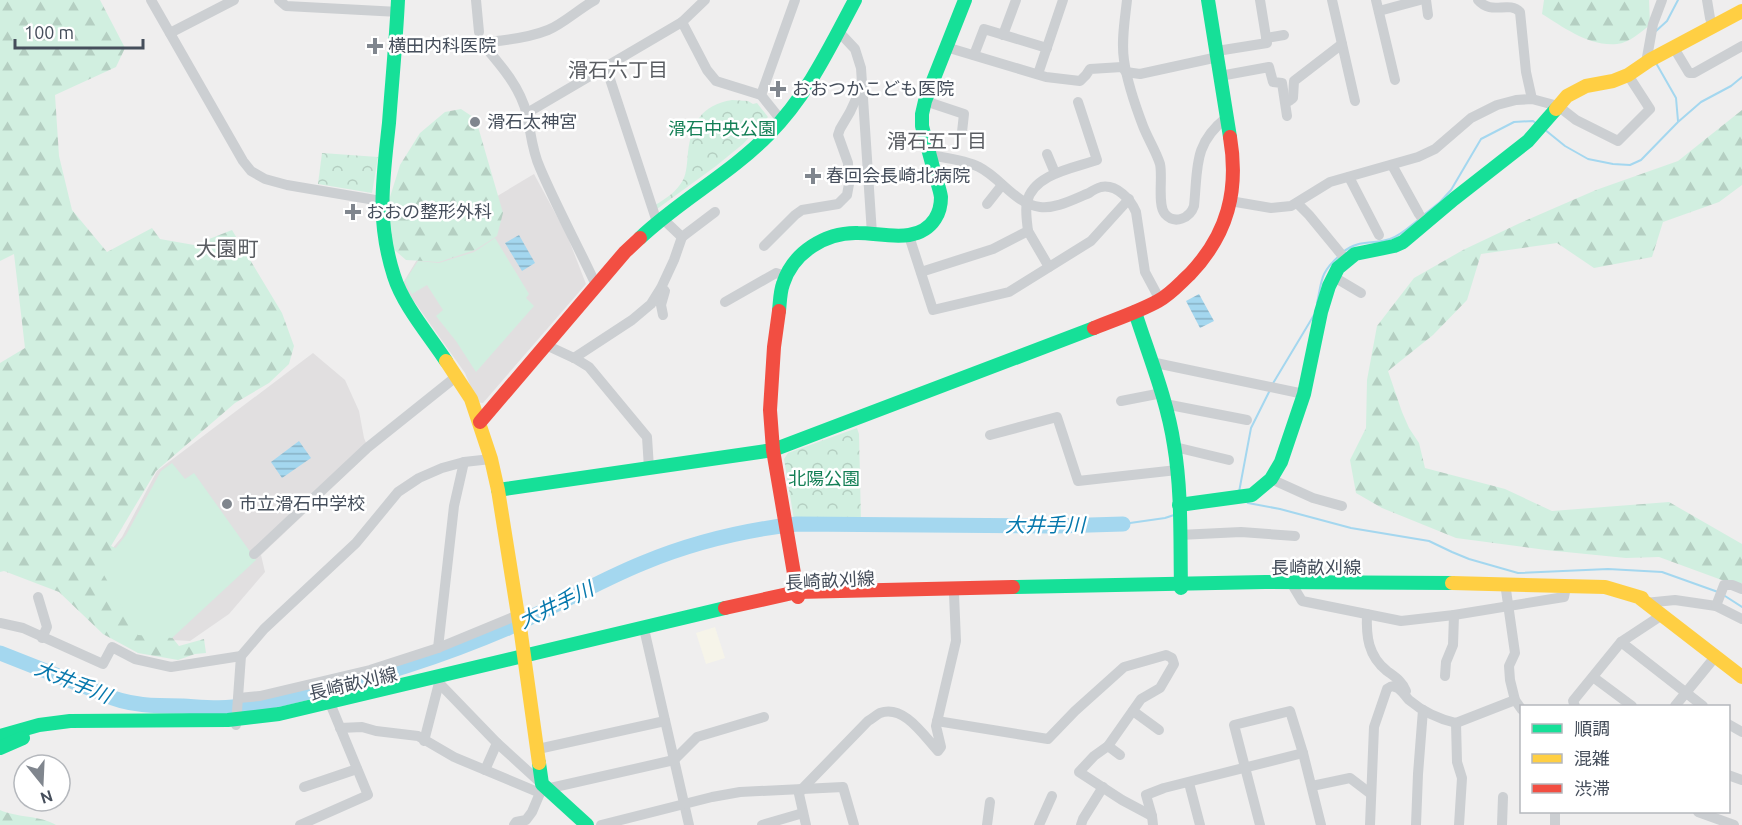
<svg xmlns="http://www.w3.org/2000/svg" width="1742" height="825" font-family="Ubuntu,'Noto Sans JP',sans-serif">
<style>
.commercial{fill:#f6f4e9}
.education{fill:#e1dfe0}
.forest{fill:url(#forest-firs)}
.park{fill:url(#park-crowns)}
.pitch{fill:#d1efe0}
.water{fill:url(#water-rules)}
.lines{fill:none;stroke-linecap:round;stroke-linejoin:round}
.stream{stroke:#a4d7ef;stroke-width:2}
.river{stroke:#a4d7ef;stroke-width:15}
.street{stroke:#cccfd2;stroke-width:10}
.fast{stroke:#16e098;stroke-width:14}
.slow{stroke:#ffcf43;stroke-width:14}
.jam{stroke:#f24e42;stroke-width:14}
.poi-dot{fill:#80868e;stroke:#fff;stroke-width:2}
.labels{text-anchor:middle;stroke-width:5;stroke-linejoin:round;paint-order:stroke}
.poi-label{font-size:18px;fill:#454e5b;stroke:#fff;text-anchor:start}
.park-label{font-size:18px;fill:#137f55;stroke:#fff}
.street-label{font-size:18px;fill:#454e5b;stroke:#fff}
.neighbourhood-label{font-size:20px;fill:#5a5d62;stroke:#fff}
.water-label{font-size:20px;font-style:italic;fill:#0678ad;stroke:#fff}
.quarter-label{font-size:21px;fill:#5a5d62;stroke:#fff}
</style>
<defs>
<pattern id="forest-firs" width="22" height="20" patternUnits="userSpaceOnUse" patternTransform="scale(1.5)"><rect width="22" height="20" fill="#d1efe0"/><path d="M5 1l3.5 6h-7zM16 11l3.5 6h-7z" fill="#b5cfc2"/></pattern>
<pattern id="park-crowns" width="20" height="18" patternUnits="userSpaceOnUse" patternTransform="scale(1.5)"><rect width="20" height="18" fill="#d1efe0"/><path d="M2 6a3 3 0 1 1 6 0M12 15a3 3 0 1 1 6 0" fill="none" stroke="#b5cfc2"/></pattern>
<pattern id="water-rules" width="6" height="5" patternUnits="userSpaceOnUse" patternTransform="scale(1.5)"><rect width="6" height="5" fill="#a4d7ef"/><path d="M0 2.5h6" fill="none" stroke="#87b1c5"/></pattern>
</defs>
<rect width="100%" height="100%" fill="#efeeee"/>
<path class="commercial" d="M715,627L725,658L706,664L696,633Z"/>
<g class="education">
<path d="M534,174L567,235L586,284L483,403L477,402L465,373L411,297L403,283L418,258L489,201Z"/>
<path d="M313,353L345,380L359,411L364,438L370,452L261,555L265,572L229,614L190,641L137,638L96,568L122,537L157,471Z"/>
</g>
<g class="forest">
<path d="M0,0H100L125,48L116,67L55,95L59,156L72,210L107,252L152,228L160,239L194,245L232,230L282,313L294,346L289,364L269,383L235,403L156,471L111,546L131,555L149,609L179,646L204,639L206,653L195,654L178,660L138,653L103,634L59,592L4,571L0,572V363L25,348L14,254L0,261Z"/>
<path d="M1544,0H1649L1650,25C1641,32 1629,43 1617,44C1590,47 1563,27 1542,14Z"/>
<path d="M461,109L476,119L479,130L503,213L497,236L475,250L439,262L406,260L390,246L384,227L390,197L400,165L420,133L445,112Z"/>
<path d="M1742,110V185L1719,202L1663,222L1652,257L1594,268L1557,243L1481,254L1467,300L1433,335L1388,371L1402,412L1409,428L1419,443L1425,468L1505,489L1552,511L1669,502L1742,544V583H1730L1659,557L1626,558L1546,550L1456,538L1382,508L1356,493L1350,460L1366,428L1367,380L1377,326L1414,278L1463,250L1520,223L1596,190L1678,161Z"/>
<path d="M0,810C18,818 39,815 56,825H0Z"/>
</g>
<g class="park">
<path d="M732,100L748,101L753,104L757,103L768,117L743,144L716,166L657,209L655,205C666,199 677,191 683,180C687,172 687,162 688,152C692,123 701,105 732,100Z"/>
<path d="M322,153L378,157L372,193L318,184Z"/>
<path d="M857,428L859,434L861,521L794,520L784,459L788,453Z"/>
</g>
<g class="pitch">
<path d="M495,238L529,294L526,298L534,306L476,372L456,341L436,316L443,310L427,285L412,294L405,281L418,261L439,263L474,252Z"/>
<path d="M172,463L185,479L194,473L256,560L172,638L138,635L100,568L126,535L161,471Z"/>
</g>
<g class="water">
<path d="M519,235L535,263L522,271L505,243Z"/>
<path d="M1199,294L1214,321L1200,328L1186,301Z"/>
<path d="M299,441L311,458L282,478L271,462Z"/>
</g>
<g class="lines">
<g class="stream">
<path d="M1656,31L1667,21L1678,0"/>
<path d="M1656,63L1676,98L1678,121"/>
<path d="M1544,129L1565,146L1588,159L1613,164L1630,165L1641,160L1678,122L1701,102L1731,86L1742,77"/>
<path d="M1425,214L1440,202L1451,190L1481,139L1514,122L1533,121L1537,124"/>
<path d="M1343,252C1359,239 1372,245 1390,239C1401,235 1409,227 1418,220"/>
<path d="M1317,303C1322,280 1320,273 1339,256"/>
<path d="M1272,385L1314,315"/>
<path d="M1239,492L1251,428L1270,390"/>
<path d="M1246,501L1248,503L1280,509L1351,528L1429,541L1452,552L1469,559L1518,573L1608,569L1662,572L1718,592"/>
<path d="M1123,524L1165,518L1174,515"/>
<path d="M1725,596L1742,607"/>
</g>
<path class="river" d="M0,653L104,694C127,706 157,706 183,706C200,707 217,709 233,707C258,705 281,699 305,693C374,678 443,656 508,628C553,608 596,582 643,563C691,543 745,530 797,524L1057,526L1123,524"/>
<g class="street">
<path d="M151,0L243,161L251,171L265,179L287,185L381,201"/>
<path d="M279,0L286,6L399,12"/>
<path d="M476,0L479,32"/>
<path d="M1127,0C1125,19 1121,41 1124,60C1127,82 1135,105 1143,126C1148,139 1156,151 1160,164C1163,177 1157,205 1165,214C1175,225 1190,218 1194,206C1198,168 1193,144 1226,118"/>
<path d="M1332,0L1355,101"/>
<path d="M1376,0L1395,80"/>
<path d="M1426,0L1428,15"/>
<path d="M1478,0C1492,16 1508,0 1520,12L1526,72L1532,99"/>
<path d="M1707,0L1710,18L1713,26"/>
<path d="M1379,11L1420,0"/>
<path d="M682,22L707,70L716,81L761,95L781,120"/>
<path d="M839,32L855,49L861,68L872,234"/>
<path d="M170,33L234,0"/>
<path d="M1003,35L1016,0"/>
<path d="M1266,38L1284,35"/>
<path d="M480,41C499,63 520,86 527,115C531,133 532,151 540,168C557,208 578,246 596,285"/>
<path d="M396,45C440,43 508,46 548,30C563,24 580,8 595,0"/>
<path d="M946,47L1046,77L1080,81L1086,75L1090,69L1122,67L1126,72L1140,74L1218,57"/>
<path d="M1674,48L1689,73H1694L1742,46"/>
<path d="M1217,51L1267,43L1260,0"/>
<path d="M974,55L984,29L1047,48"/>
<path d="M1646,63L1653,24L1662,0"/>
<path d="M606,67L657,222"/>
<path d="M1038,74L1063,0"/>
<path d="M1220,76L1269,67L1273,82L1282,83L1287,116"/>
<path d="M761,95L795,0"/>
<path d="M1285,99L1289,101L1293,98L1294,81L1342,44"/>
<path d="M925,101L964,114L962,132"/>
<path d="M527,113L682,22L705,0"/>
<path d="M1047,154L1055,173"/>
<path d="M930,155C946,158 965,160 979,167C1001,178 1015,204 1040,207C1056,209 1074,199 1089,193C1092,191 1097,188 1101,187C1117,184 1131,200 1136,212L1145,272L1160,300"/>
<path d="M1392,165L1419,214L1426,224"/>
<path d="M1349,177L1379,235"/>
<path d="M1230,201L1271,208L1291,206L1330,182L1418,157L1435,149L1471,118L1497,105L1516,100L1532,99L1558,106L1576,120L1618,141L1650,109L1628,75"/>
<path d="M1297,203L1309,215L1346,260"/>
<path d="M987,204L1002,185"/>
<path d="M662,218L682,237L715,212"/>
<path d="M1028,231L1049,267"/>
<path d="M909,236L933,310L1009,292L1091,241L1129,199"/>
<path d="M764,246L795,215L802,210L838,204L847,195L849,184L848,163L838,135L840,129L850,112L862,86"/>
<path d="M921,272L993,249L1028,231C1027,222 1025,210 1027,202C1033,174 1074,168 1097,160L1078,102"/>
<path d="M1334,277L1361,293"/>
<path d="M725,302L776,273L785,276"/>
<path d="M663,315L661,305L665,291L664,290"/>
<path d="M546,345L576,359L589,367L647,437L649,468"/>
<path d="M574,358L632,320L651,304L661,288L674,260L682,237"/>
<path d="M1151,362L1304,394"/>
<path d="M1121,401L1162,393"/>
<path d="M1165,404L1247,420"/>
<path d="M990,435L1057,417L1078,481L1177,470"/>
<path d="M1175,447L1229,460"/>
<path d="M1271,479L1313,498L1342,506"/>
<path d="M1179,535L1241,532L1295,536"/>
<path d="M254,554L367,448L457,376"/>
<path d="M1293,586L1302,601L1401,621L1454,615L1564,597L1565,592"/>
<path d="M1506,590L1515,653L1509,666L1510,680L1515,700L1522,710"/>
<path d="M38,597L47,627L42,638"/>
<path d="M1645,603L1675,600L1716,606L1742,619"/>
<path d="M1716,606L1724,585H1732L1742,589"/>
<path d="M1367,614C1366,636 1368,656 1387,671C1395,677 1402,681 1406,691"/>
<path d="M0,623L23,628L103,664L112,647L135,659L171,667L241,656"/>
<path d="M645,633L689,825"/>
<path d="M1621,642L1703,706"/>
<path d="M438,648L454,506L464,462"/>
<path d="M1445,676L1446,662L1453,645L1454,615"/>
<path d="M1593,677L1632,706"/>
<path d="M439,683L497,743L542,784"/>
<path d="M239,698L260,696L370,670L438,648L518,615"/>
<path d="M1575,706L1573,701L1621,642L1662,615"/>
<path d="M1675,706L1715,657"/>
<path d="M1133,711L1159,730"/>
<path d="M937,721L1048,739L1075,711L1124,667L1166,655L1172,658L1174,664L1160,688L1141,699L1108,746L1094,756L1079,772L1122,800L1152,816"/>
<path d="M1456,723L1457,762L1462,778L1459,825"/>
<path d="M1728,724L1742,732"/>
<path d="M236,725L241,656L264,629L356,543L398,492L419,478L442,468L464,462L491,459"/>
<path d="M340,728L362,727L376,731L418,736L454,757L540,793L546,789L674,760L697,737L764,717"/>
<path d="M424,741L439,683"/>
<path d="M1108,746L1120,755"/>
<path d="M538,749L665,721"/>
<path d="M485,770L497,743"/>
<path d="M1728,775L1742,780"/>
<path d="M1189,783L1200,825"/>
<path d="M1312,786L1350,778L1371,794"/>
<path d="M304,787L357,769"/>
<path d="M1698,812L1734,825"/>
<path d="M300,825L368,795L332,708"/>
<path d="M514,825L516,822L526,820L532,812L540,793"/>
<path d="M601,825L712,797L740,792L843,787L854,825"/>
<path d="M762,825L803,813"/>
<path d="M806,825L799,794L802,789L868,721C872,719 876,715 880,713C904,704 924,736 938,751L941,747L936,726L956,641L954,594"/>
<path d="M987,825L990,802"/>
<path d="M1039,825L1052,796"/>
<path d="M1081,825L1083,819L1103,787"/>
<path d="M1153,825L1152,816L1146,795L1164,788L1303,753L1321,825"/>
<path d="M1260,825L1234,725L1290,711L1303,753"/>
<path d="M1370,825L1374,727L1387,689C1390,687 1391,685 1395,687C1401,688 1405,696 1409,700C1422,711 1439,719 1456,723L1515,700"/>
<path d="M1416,825L1418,774L1423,710"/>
<path d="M1502,825L1503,797"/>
<path d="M1555,825V812"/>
</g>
<g class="fast">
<path d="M398,0C396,41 392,82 389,123C383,179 376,220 394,276C403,305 429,335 446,361"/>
<path d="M1208,0L1230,137"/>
<path d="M640,238C680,200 730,174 769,134C807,96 830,47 855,0"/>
<path d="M779,311C780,302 780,292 783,284C793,252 826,232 858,233C883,233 918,245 935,219C939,213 941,204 941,197C940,190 937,182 935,175C931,159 926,142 922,126V114L925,101L965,0"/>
<path d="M1135,312C1149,356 1167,399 1174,445C1182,492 1180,540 1181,588"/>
<path d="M498,490L773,450L1094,328"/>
<path d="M1179,505L1252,495L1271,479L1281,462L1304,394L1321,312L1329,286L1338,268L1355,254L1394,246L1403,242L1454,199L1528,141L1556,109"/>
<path d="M1013,587L1265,582L1452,583"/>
<path d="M0,736L39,725L70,721L228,720L279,714L725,608"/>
<path d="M0,748L23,738"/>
<path d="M539,763L542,784L587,825"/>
</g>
<g class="slow">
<path d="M1556,109L1567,96L1586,86L1613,81L1628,75L1650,60L1742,11"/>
<path d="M446,361L471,399L491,459L498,490L521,634L539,763"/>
<path d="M1452,583L1605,587L1642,598L1641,599L1742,677"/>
</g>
<g class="jam">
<path d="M779,311L774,347L770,410L773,450L798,597"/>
<path d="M1094,328C1116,319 1138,312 1158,301C1171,294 1180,283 1190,274C1228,234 1239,190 1230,137"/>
<path d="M480,422L625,252L640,238"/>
<path d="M725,608L797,592L1013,587"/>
</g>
</g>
<g class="poi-dot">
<path d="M372 37h6v6h6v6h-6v6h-6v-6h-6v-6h6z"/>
<path d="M775 80h6v6h6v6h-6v6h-6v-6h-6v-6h6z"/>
<circle cx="475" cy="122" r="6"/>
<path d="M810 167h6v6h6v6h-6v6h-6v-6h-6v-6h6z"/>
<path d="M350 203h6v6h6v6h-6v6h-6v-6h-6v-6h6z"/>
<circle cx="227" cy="504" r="6"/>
</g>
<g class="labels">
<g class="poi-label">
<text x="388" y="52">横田内科医院</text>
<text x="792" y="95">おおつかこども医院</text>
<text x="487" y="128">滑石太神宮</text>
<text x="826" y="182">春回会長崎北病院</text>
<text x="366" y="218">おおの整形外科</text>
<text x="239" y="510">市立滑石中学校</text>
</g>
<g class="park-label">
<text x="722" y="135">滑石中央公園</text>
<text x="824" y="485">北陽公園</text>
</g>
<g class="street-label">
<text x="1316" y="574">長崎畝刈線</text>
<text transform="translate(830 581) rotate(-3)" y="6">長崎畝刈線</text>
<text transform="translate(353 684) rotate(-13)" y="6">長崎畝刈線</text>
</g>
<g class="neighbourhood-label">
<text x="618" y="77">滑石六丁目</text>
<text x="937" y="148">滑石五丁目</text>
</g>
<g class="water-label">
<text x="1045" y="532">大井手川</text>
<text transform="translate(556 605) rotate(-26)" y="7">大井手川</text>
<text transform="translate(73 682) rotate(22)" y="7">大井手川</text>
</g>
<g class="quarter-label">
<text x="227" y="256">大園町</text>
</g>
</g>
<rect x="1520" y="705" width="210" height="108" fill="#ffffff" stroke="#b5b8bd" stroke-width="1.5"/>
<rect x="1532" y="724" width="30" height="9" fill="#16e098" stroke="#b5b8bd" stroke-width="1.5"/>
<text x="1574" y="735" font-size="18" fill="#454e5b">順調</text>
<rect x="1532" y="754" width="30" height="9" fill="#ffcf43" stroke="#b5b8bd" stroke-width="1.5"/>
<text x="1574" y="765" font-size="18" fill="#454e5b">混雑</text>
<rect x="1532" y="784" width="30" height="9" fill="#f24e42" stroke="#b5b8bd" stroke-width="1.5"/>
<text x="1574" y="795" font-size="18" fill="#454e5b">渋滞</text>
<g transform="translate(42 783) rotate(162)"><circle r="28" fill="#ffffff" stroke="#b5b8bd" stroke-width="1.5"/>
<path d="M0-4.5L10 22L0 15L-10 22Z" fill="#80868e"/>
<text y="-9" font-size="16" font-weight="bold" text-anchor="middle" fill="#454e5b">N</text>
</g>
<path d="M15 39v9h128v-9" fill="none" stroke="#454e5b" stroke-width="3"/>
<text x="24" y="39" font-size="18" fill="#454e5b" stroke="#ffffff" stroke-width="4.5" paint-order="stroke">100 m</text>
</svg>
